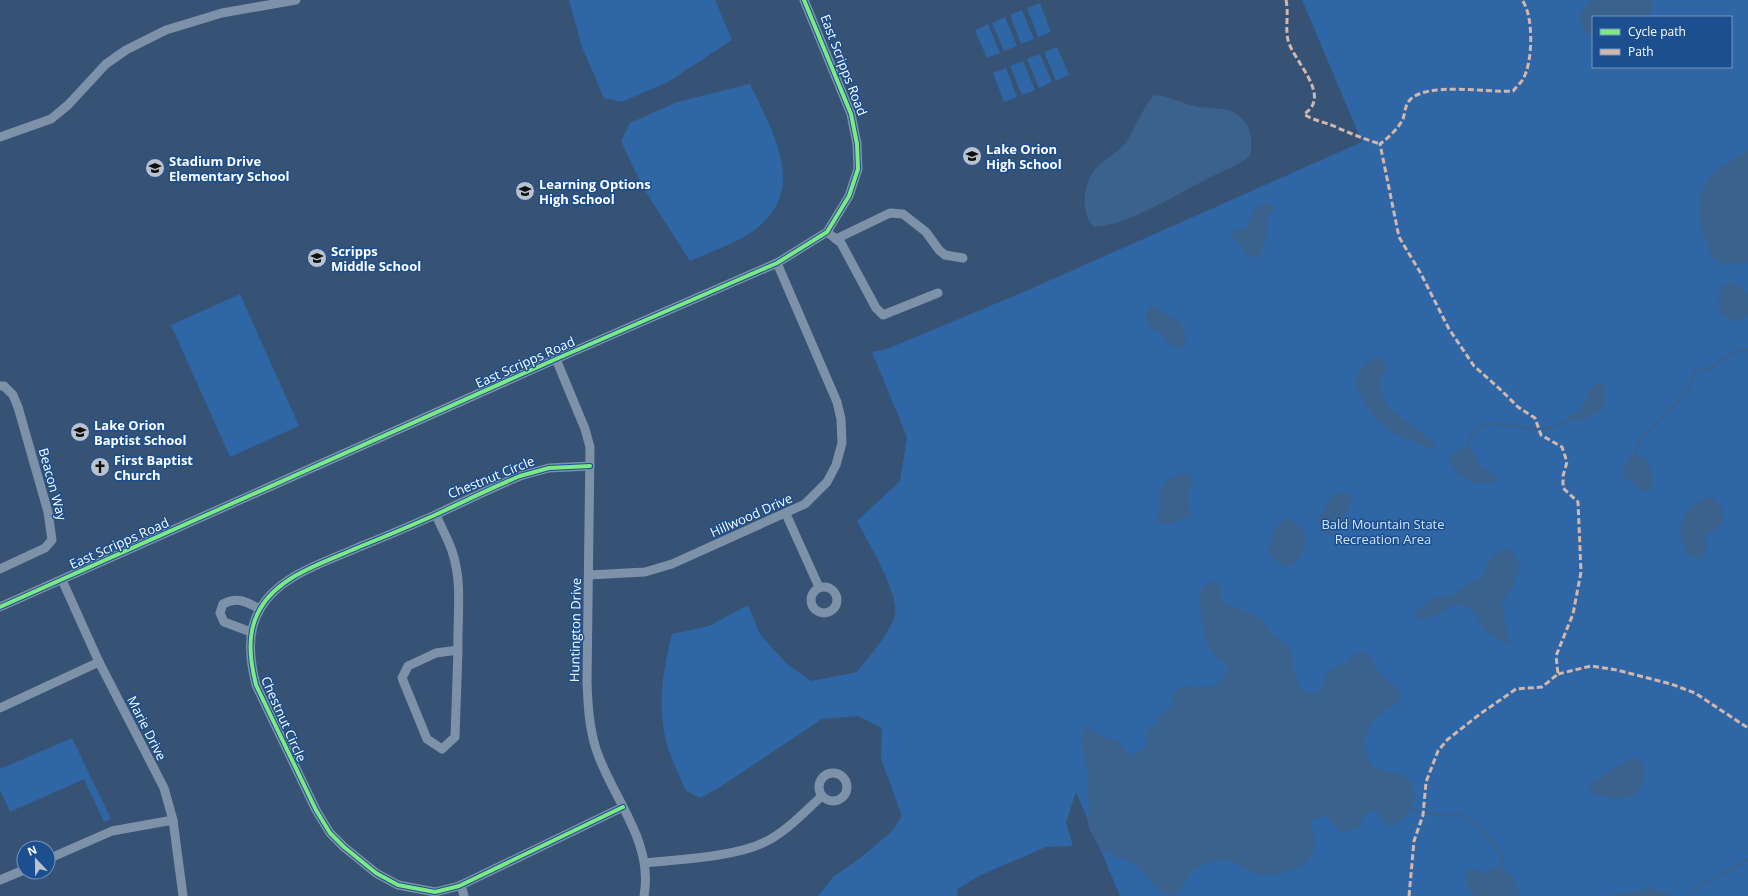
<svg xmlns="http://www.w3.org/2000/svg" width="1748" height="896" font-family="'Open Sans',sans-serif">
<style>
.green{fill:#2f66a5;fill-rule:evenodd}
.water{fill:#3b618d}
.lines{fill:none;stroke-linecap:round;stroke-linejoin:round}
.stream{stroke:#3b618d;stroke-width:2.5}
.minor{stroke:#7d92a8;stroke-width:9}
.quiet{stroke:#d1b7ad;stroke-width:3;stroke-dasharray:6 3;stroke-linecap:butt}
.cycleway-casing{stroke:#1b4f8f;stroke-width:6}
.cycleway{stroke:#7ce984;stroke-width:4}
.labels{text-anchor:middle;stroke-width:3;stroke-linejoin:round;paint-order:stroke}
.street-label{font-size:13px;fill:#fff;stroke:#1b4f8f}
.poi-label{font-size:13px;font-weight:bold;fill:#fff;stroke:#1b4f8f;text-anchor:start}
.park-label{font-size:13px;fill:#cfe3fa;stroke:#1b4f8f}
</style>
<rect width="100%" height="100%" fill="#365274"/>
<g class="green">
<path d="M569,0H715L732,40L668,82L622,102L604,98L582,47Z"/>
<path d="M1302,0H1748V896H1120L1076,792L1066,823L1073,846L1046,847L981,875L957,889L958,896H818L833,877L859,859L892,831L902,816L881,759L882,728L858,716L822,719L720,787L700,798L686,791C678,772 667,752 664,731C658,698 664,667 672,634L709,626L748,605L760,634L786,663L811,681L857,672C870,656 889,634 895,615C900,595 867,540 857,521L900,481L907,437L872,352L887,349L1028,290L1362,142ZM1593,17H1731V67H1593Z"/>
<path d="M1040,3L1051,32L1038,37L1027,8Z"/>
<path d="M1022,10L1034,39L1021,44L1010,15Z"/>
<path d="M1005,17L1017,46L1004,51L992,23Z"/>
<path d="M988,24L1000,53L987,58L975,30Z"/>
<path d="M1057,47L1069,75L1056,81L1044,52Z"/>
<path d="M1040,54L1052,82L1039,88L1027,59Z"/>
<path d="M1023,61L1035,90L1022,95L1010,66Z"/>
<path d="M1006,68L1017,97L1004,102L993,73Z"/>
<path d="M750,84C773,133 811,193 750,233C732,245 710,252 690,261L642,186L621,141L630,123L677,102Z"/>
<path d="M240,294L299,426L230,457L171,325Z"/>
<path d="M72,738L111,819L104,822L84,779L10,812L0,790V769Z"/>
</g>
<g class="water">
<path d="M1591,0H1652L1654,4L1648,17H1593V38L1585,31L1579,16Z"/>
<path d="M1155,95C1168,96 1179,102 1191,105C1203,109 1216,107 1228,110C1248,116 1255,137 1250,156C1240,165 1225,170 1213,176C1180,192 1130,225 1094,227C1079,211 1083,182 1097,167C1106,158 1119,152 1127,141C1133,132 1148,97 1155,95Z"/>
<path d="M1748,150V262L1726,265L1715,261C1702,237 1691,207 1706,182C1713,170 1737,158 1748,150Z"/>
<path d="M1265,202L1272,204L1275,207L1267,219V233L1260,257H1252L1245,254L1240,242L1231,237L1233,231L1241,228L1245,229L1257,206Z"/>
<path d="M1730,282L1739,285L1748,294V313L1742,320L1734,321L1720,314L1718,303L1721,287Z"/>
<path d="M1154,306C1172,322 1185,314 1186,343L1180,349C1163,345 1168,338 1159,332C1157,331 1154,331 1153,330C1144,324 1145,315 1149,307Z"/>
<path d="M1376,357L1384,361L1387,369L1381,379L1379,387L1387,406L1434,443L1435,446L1429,449L1390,431L1377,420L1363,401L1355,383L1357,375L1365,364Z"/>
<path d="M1596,383H1600L1605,387V406C1595,414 1582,424 1568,420L1570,416L1581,410L1589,392Z"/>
<path d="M1467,445C1473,449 1476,458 1480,464C1485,470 1493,472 1497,479L1495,482C1473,486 1458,479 1448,458Z"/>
<path d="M1631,454L1645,457L1653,475L1654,485L1649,491H1640L1632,481L1625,480L1622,474L1624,466Z"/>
<path d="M1183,473L1192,475L1193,485L1188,494L1191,517L1169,524L1157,523C1156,517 1159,514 1159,508C1159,487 1162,479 1183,473Z"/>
<path d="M1340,492L1347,493L1351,499C1350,511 1348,510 1342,519C1336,527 1338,535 1325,534L1317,519L1320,514L1324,512C1326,501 1330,497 1340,492Z"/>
<path d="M1712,497C1722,504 1725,510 1724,521L1715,530L1707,533L1705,554L1700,559L1688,555C1685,550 1682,544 1681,538C1677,518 1693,498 1712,497Z"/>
<path d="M1289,519C1312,531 1310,558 1286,567C1262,556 1268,543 1279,523Z"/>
<path d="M1508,547C1531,567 1512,584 1501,604L1510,645C1501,642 1493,638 1486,631C1473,617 1481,610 1457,604C1442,612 1436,618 1418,618L1414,613L1435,597L1453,595L1470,582L1483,576C1488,559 1492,555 1508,547Z"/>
<path d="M1212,581L1222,586V600L1226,605L1240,609L1261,619L1271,632L1292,650C1292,662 1296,704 1318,691C1325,687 1324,676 1330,670C1334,666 1341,666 1346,663C1351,659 1356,650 1364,652C1372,654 1374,666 1378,671C1385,682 1399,684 1401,699C1397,704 1394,705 1389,708C1373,718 1363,730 1366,749C1368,757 1369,762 1375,768C1386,771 1399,772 1408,779C1421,789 1413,814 1400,822C1397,824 1392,825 1389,826L1385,824L1379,813L1373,811L1366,813L1359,827L1344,833C1330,826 1333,809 1312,820C1310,830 1317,838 1314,849C1309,870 1277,877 1258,874C1245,871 1235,859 1221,860C1212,861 1200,865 1193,871C1186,877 1182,895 1172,895C1157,896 1149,878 1140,869C1129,858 1111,859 1099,846C1094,840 1090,831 1088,824C1087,819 1091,815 1090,810C1090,804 1087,800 1087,795C1086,786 1089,777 1087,768C1084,754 1079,744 1083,730L1087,727L1105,738L1117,739L1122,747L1132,755C1151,751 1143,738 1148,727L1157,725L1158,717L1171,706C1173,701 1172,695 1175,691C1186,678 1207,696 1222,679C1224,676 1227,672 1228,668C1222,660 1214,657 1209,648C1204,641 1198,602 1200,594C1201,588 1207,583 1212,581Z"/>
<path d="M1634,758L1639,760L1645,768C1643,805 1617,803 1590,791L1591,783L1614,768Z"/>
<path d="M1495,867L1511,874L1520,896H1475L1467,887L1465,873L1471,869L1484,873Z"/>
<path d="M1653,888L1673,896H1604Z"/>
</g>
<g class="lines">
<g class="stream">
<path d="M1467,445C1472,434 1478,422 1493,424C1496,424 1499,426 1502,426C1506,427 1510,425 1515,426C1535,428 1550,433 1568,420"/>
<path d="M1634,455L1641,436L1657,423L1666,411L1677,403L1678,399L1689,389L1695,371C1716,372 1728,348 1748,350"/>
<path d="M1409,810L1451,816L1457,813C1470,814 1499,848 1503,860C1504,864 1501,868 1501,872"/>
<path d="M1688,896L1692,889L1748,860"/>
</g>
<g class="minor">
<path d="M0,137L51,119L68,105L106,64L126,50L166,30L222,13L296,0"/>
<path d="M827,232L841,243L876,308L883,315L938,293"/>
<path d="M836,239L890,213L903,214L926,232L939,250L945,255L963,258"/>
<path d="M556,359L585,429L590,447L587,683C588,705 589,727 596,749C612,798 654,841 644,896"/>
<path d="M0,386H4L13,395L18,407L48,512L52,540L45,548L0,569"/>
<path d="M590,466L549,468L520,476C491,488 463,502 435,515C410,526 384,537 359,547C326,562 279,575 260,609C246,633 250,660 256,685L316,810L330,833L344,847L376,873L398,885L435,892L459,886L623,807"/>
<path d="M786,514L819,587"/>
<path d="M436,515C441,527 448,539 452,551C463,583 457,617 458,650L436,653L408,666L402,678L427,739L442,749L455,737L458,650"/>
<path d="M589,575L645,572L672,564L805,504L827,482L836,465L842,443L841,419L837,402L777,263"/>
<path d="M62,580L99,662L164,788L173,820L183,896"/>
<circle cx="824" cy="600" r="13"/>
<path d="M0,607L556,359L777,263L827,232L849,196L858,169L857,144L851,114L804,0"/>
<path d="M251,632L224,622L220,613L223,604C238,596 246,602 260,609"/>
<path d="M0,708L99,662"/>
<circle cx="833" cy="787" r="14"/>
<path d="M48,859L112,831L173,820"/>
<path d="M645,863C680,859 735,857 765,842C786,832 804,812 822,796"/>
<path d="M0,880L24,870"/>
<path d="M461,885L464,896"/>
</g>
<g class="quiet">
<path d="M1286,0C1289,14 1285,27 1288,40C1293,61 1333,96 1304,114C1314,121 1325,122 1336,127C1351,134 1365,139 1380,144"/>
<path d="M1558,674L1591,666L1617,670L1671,684L1695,693L1748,728"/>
<path d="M1409,896L1414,841L1423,815L1426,782L1438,751L1447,740L1480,714L1516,689L1542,687L1558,674L1556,656L1573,614L1581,572L1578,502L1563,488V476L1567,462L1562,447L1541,435L1535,418L1518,407L1501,390L1474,366L1449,329L1420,272L1399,237L1380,144C1389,137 1398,129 1403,119C1405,113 1405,106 1409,101C1424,81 1489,93 1513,91C1516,87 1521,83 1523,79C1533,63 1534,15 1522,0"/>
</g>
<g class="cycleway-casing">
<g id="cycleway">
<path d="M590,466L549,468L520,476C491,488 463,502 435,515C410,526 384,537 359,547C326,562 279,575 260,609C246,633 250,660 256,685L316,810L330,833L344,847L376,873L398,885L435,892L459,886L623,807"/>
<path d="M0,607L556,359L777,263L827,232L849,196L858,169L857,144L851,114L804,0"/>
</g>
</g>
<use href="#cycleway" class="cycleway"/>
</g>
<defs>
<g id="school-disc" transform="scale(1)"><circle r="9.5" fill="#b9c2ce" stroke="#1b4f8f"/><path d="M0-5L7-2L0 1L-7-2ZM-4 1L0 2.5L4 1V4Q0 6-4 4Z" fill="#111"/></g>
<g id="church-disc" transform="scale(1)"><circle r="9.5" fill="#b9c2ce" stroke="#1b4f8f"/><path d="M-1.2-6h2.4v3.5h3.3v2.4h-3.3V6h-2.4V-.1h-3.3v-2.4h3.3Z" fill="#111"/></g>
</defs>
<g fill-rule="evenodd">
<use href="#school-disc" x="972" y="156"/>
<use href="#school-disc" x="155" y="168"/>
<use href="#school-disc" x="525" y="191"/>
<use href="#school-disc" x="317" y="258"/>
<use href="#school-disc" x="80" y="432"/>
<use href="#church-disc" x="100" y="467"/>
</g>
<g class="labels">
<g class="street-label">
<text transform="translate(844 65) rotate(69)" y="5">East Scripps Road</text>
<text transform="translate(525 362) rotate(-24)" y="5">East Scripps Road</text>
<text transform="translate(491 477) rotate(-22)" y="5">Chestnut Circle</text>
<text transform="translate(53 484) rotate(75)" y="5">Beacon Way</text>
<text transform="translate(751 515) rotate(-24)" y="5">Hillwood Drive</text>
<text transform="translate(119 543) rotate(-24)" y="5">East Scripps Road</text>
<text transform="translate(575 630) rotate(-89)" y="5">Huntington Drive</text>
<text transform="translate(284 719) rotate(66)" y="5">Chestnut Circle</text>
<text transform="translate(147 728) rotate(63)" y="5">Marie Drive</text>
</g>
<g class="poi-label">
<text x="986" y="154">Lake Orion<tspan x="986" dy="15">High School</tspan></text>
<text x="169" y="166">Stadium Drive<tspan x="169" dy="15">Elementary School</tspan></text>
<text x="539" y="189">Learning Options<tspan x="539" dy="15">High School</tspan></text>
<text x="331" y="256">Scripps<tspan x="331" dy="15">Middle School</tspan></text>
<text x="94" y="430">Lake Orion<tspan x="94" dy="15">Baptist School</tspan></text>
<text x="114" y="465">First Baptist<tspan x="114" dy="15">Church</tspan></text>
</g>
<g class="park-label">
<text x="1383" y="529">Bald Mountain State<tspan x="1383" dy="15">Recreation Area</tspan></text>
</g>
</g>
<rect x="1592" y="16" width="140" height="52" fill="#1b4f8f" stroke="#7695bc"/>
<rect x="1600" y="29" width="20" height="6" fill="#7ce984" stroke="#7695bc"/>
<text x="1628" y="36" font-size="12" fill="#ffffff">Cycle path</text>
<rect x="1600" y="49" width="20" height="6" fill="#d1b7ad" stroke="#7695bc"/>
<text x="1628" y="56" font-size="12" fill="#ffffff">Path</text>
<g transform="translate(36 860) rotate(338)"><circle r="19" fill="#1b4f8f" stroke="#7695bc"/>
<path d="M0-3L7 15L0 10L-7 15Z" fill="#b9c2ce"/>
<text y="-6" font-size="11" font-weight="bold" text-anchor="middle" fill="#ffffff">N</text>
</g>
</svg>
